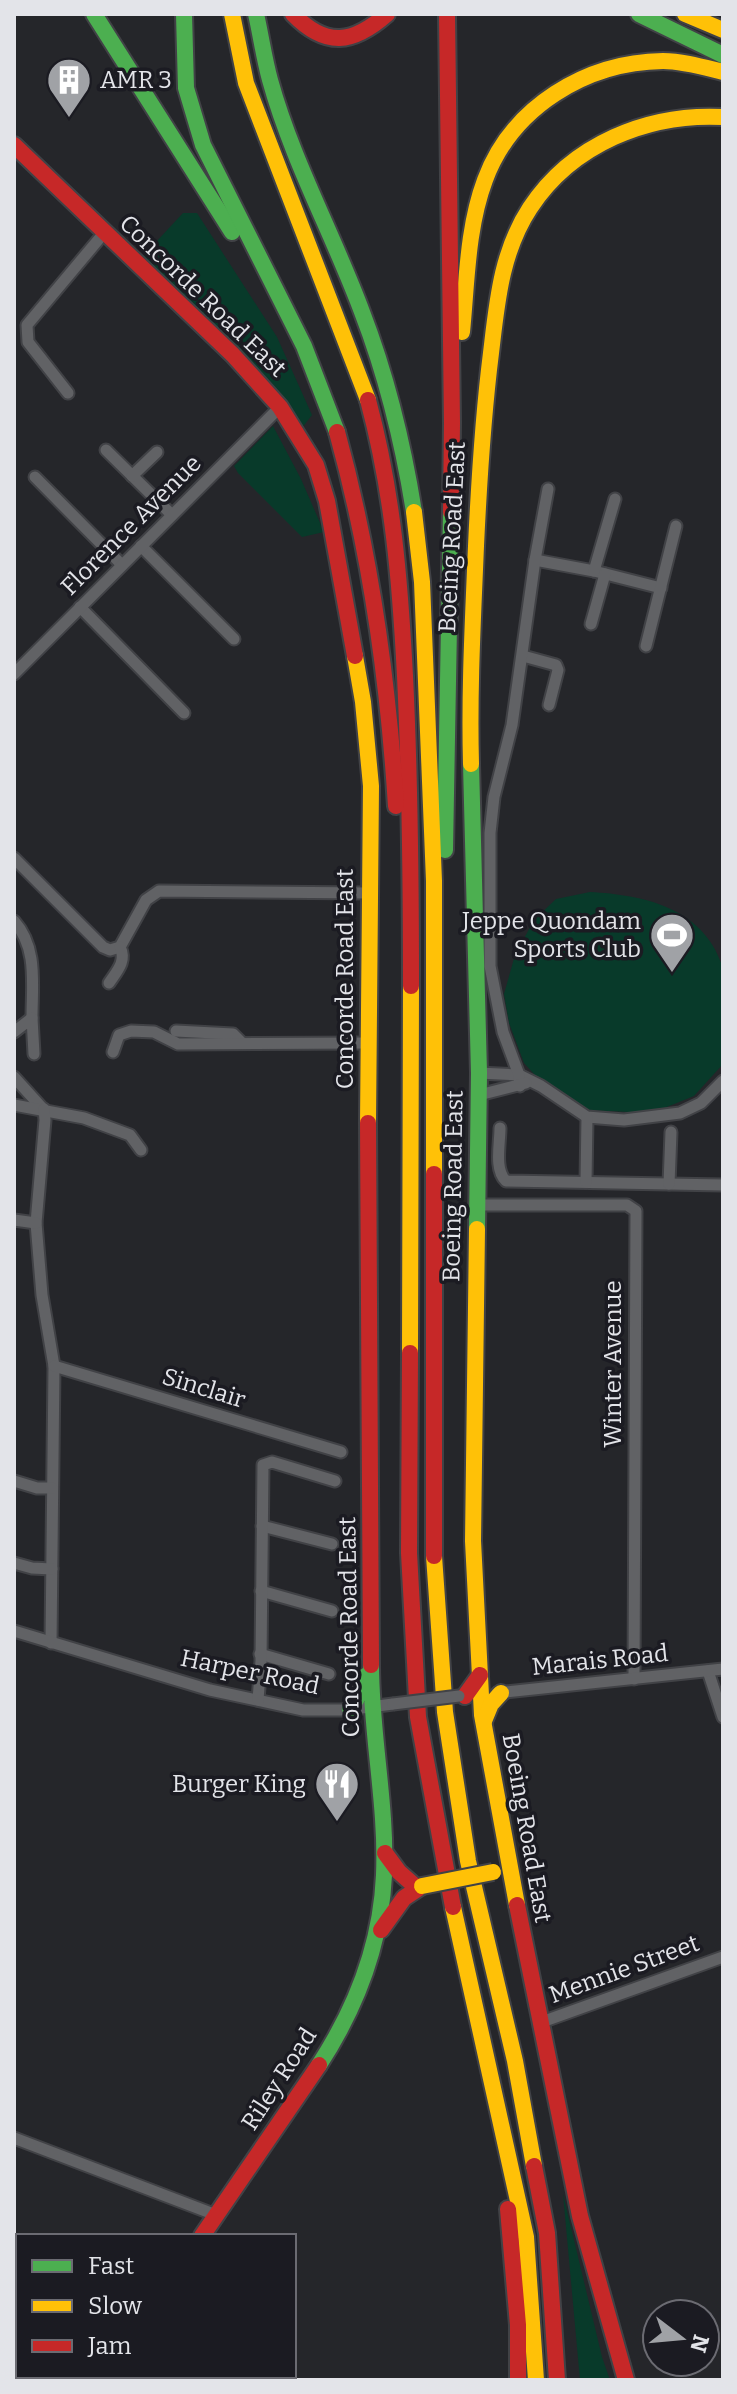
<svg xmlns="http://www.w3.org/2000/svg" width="737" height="2394" font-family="Bitter,serif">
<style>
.green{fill:#083a2a}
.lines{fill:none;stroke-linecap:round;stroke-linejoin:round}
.street-casing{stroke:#414246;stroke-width:15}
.fast-casing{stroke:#414246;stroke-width:20}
.slow-casing{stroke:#414246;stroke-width:20}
.jam-casing{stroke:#414246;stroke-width:20}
.street{stroke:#616265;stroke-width:11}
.fast{stroke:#4caf50;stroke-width:16}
.slow{stroke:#ffc107;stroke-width:16}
.jam{stroke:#c62828;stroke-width:16}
.street-bridge-casing{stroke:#414246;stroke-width:15;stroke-linecap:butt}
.slow-bridge-casing{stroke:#414246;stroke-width:20;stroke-linecap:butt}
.street-bridge{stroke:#616265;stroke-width:11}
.slow-bridge{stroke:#ffc107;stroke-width:16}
.labels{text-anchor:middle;stroke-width:7;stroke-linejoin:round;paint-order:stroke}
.poi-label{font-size:24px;fill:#e3e4e9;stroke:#1b1b22;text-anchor:end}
.street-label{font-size:24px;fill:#e3e4e9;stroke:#1b1b22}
</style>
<rect width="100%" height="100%" fill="#25262a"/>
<g class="green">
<path d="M183,213H197L277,337L312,415L302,428L142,257Z"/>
<path d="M273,426L301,479L324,532L302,537L238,473L234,466Z"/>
<path d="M590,892C643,895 702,907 722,965C727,980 723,1044 723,1064L694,1096L652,1113L586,1110L543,1084L524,1063L509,1023L504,994L515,955L534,920L556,899Z"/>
<path d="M563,2194L602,2357L610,2380H580Z"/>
</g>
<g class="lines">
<g class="street-casing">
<g id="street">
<path d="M68,393L28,342L27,325L104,233"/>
<path d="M106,450L172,515"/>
<path d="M132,476L157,452"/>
<path d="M35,477L122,565"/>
<path d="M141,546L234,639"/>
<path d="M535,560L594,571L661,588"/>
<path d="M594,571L615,499"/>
<path d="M80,607L184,713"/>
<path d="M591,624L605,574"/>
<path d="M646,646L676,526"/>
<path d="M523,656L556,665L558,670L549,705"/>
<path d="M14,674L280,407"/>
<path d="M14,858L103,947L110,950L120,947L146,900L159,891L368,893"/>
<path d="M14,921C38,948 32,984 32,1018"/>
<path d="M109,983C117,971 127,961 120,947"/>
<path d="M176,1031L233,1034L242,1043"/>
<path d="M14,1032L32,1018L34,1054"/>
<path d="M113,1052L119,1035L131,1031L154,1032L178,1044L368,1043"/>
<path d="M479,1073L519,1075L541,1086L587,1117L624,1120L680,1113L701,1103L723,1081"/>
<path d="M14,1077L43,1109"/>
<path d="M520,1086L519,1075L503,1032L490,966V833L494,797L512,725L535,560L548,489"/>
<path d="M479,1095L526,1083"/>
<path d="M14,1105L84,1118L130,1135L141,1150"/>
<path d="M44,1109L45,1120L36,1223L42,1295L54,1366L51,1643"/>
<path d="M500,1128C500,1144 494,1170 506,1181L723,1185"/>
<path d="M586,1182L587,1117"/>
<path d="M669,1184L671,1132"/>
<path d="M477,1205H627L636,1211L634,1679"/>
<path d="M14,1220L36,1223"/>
<path d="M54,1366L341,1452"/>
<path d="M14,1481L37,1488H52"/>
<path d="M262,1526L332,1544"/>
<path d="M14,1563L32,1568L52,1569"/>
<path d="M261,1591L332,1611"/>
<path d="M14,1631L210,1690L303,1710H346L393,1704"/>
<path d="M260,1654L329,1674"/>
<path d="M708,1671L723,1717"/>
<path d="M497,1693L723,1669"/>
<path d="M258,1700L261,1661L263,1465L272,1462L335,1481"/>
<path d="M539,2023L723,1957"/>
<path d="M14,2138L216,2215"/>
<path d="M14,2253L18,2255"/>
<path d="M14,2277L18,2267"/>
<path d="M14,2379L17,2380"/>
<path d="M26,2380L28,2376"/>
</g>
</g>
<g class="fast-casing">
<g id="fast">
<path d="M94,14L232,232"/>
<path d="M184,14L186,88L203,145L304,346L337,432"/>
<path d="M256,14C261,36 264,58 270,80C292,160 333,234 362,312C387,377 403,443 414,512"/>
<path d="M639,14L723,55"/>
<path d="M471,764L479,1073L477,1229"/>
<path d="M445,850L451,512"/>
<path d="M350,1709L361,1692L367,1675"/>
<path d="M319,2065C356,2008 381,1943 384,1875C387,1805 371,1735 371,1665"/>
</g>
</g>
<g class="slow-casing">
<g id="slow">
<path d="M232,14L246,83L368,400"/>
<path d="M685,14L723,30"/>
<path d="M462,332C467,282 467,228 485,180C512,107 586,62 663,61C683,61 703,67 723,72"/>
<path d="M414,512L422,582L434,881V1174"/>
<path d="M355,656L363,702L371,786L368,1123"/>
<path d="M471,764C469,691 473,619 476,546C479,481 483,417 491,353C497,303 501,252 530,208C572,144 648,113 723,117"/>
<path d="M477,1229L473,1541L482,1715L517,1905"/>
<path d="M410,1353L411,986"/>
<path d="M434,1556L445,1712L468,1861L515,2061L534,2166"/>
<path d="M484,1721L491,1704L501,1693"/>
<path d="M453,1907L526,2237L536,2380"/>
</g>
</g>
<g class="jam-casing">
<g id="jam">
<path d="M293,14C326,48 353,44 387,14"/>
<path d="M447,14L452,423L451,512"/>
<path d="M14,145L233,355L280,407L316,465L327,501L355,656"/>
<path d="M368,400C393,493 400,580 405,676C410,779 411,882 411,986"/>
<path d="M337,432C371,555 388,679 396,806"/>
<path d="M368,1123L371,1665"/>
<path d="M434,1174V1556"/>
<path d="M410,1353L409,1553L418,1717L453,1907"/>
<path d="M465,1696L480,1675"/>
<path d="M385,1853L399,1872L416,1887"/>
<path d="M517,1905L580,2216L626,2380"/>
<path d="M381,1930L404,1898L422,1886"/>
<path d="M534,2166L547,2233L557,2380"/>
<path d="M508,2209L518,2325V2380"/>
<path d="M202,2236L319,2065"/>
<path d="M107,2380L110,2376"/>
</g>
</g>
<use href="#street" class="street"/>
<use href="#fast" class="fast"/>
<use href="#slow" class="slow"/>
<use href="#jam" class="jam"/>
<g class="street-bridge-casing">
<path id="street-bridge" d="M393,1704L459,1696"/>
</g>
<g class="slow-bridge-casing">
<path id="slow-bridge" d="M422,1886L493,1872"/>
</g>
<use href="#street-bridge" class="street-bridge"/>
<use href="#slow-bridge" class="slow-bridge"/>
</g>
<defs>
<g id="building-pin" transform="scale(2.3)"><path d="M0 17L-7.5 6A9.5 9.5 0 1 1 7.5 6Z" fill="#a0a2a6" stroke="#1b1b22"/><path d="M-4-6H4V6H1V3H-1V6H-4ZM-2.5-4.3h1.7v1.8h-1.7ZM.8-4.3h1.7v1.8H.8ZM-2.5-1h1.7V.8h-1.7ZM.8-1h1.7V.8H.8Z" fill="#fff"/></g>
<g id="stadium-pin" transform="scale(2.3)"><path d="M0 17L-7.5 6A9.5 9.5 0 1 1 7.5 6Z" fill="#a0a2a6" stroke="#1b1b22"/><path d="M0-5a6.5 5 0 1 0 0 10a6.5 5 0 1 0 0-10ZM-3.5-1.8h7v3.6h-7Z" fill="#fff"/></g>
<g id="restaurant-pin" transform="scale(2.3)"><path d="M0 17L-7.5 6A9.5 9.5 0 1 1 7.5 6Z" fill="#a0a2a6" stroke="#1b1b22"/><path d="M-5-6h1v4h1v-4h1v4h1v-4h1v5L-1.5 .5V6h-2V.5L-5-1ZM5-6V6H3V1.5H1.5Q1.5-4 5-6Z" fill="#fff"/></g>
</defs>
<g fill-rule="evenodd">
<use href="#building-pin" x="69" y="80"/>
<use href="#stadium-pin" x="672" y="935"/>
<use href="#restaurant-pin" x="337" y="1784"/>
</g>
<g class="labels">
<g class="poi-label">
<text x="100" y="88" text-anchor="start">AMR 3</text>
<text x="641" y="929">Jeppe Quondam<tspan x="641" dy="28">Sports Club</tspan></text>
<text x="306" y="1792">Burger King</text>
</g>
<g class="street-label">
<text transform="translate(203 296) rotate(44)" y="8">Concorde Road East</text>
<text transform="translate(131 525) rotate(-45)" y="8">Florence Avenue</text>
<text transform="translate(452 537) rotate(-87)" y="8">Boeing Road East</text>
<text transform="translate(345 979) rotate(-90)" y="8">Concorde Road East</text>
<text transform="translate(453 1186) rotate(-89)" y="8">Boeing Road East</text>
<text transform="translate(613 1364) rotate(-90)" y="8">Winter Avenue</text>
<text transform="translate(204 1388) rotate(17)" y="8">Sinclair</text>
<text transform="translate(349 1627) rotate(-91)" y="8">Concorde Road East</text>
<text transform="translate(600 1660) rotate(-6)" y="8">Marais Road</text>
<text transform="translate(250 1672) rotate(12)" y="8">Harper Road</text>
<text transform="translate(527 1828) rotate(80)" y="8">Boeing Road East</text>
<text transform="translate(624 1969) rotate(-20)" y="8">Mennie Street</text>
<text transform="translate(279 2079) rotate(-57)" y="8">Riley Road</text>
</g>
</g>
<rect width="737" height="2394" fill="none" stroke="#e3e4e9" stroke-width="32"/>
<rect x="16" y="2234" width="280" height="144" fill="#1b1b22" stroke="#6b6b72" stroke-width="2"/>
<rect x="32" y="2260" width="40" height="12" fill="#4caf50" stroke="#6b6b72" stroke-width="2"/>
<text x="88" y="2274" font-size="24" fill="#e3e4e9">Fast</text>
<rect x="32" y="2300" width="40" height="12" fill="#ffc107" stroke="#6b6b72" stroke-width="2"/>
<text x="88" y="2314" font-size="24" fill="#e3e4e9">Slow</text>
<rect x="32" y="2340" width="40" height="12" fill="#c62828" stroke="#6b6b72" stroke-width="2"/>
<text x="88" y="2354" font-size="24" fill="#e3e4e9">Jam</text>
<g transform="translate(681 2338) rotate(106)"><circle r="38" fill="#1b1b22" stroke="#6b6b72" stroke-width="2"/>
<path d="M0-6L14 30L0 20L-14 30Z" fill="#a0a2a6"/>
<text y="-12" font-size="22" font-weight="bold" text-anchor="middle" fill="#e3e4e9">N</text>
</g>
</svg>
